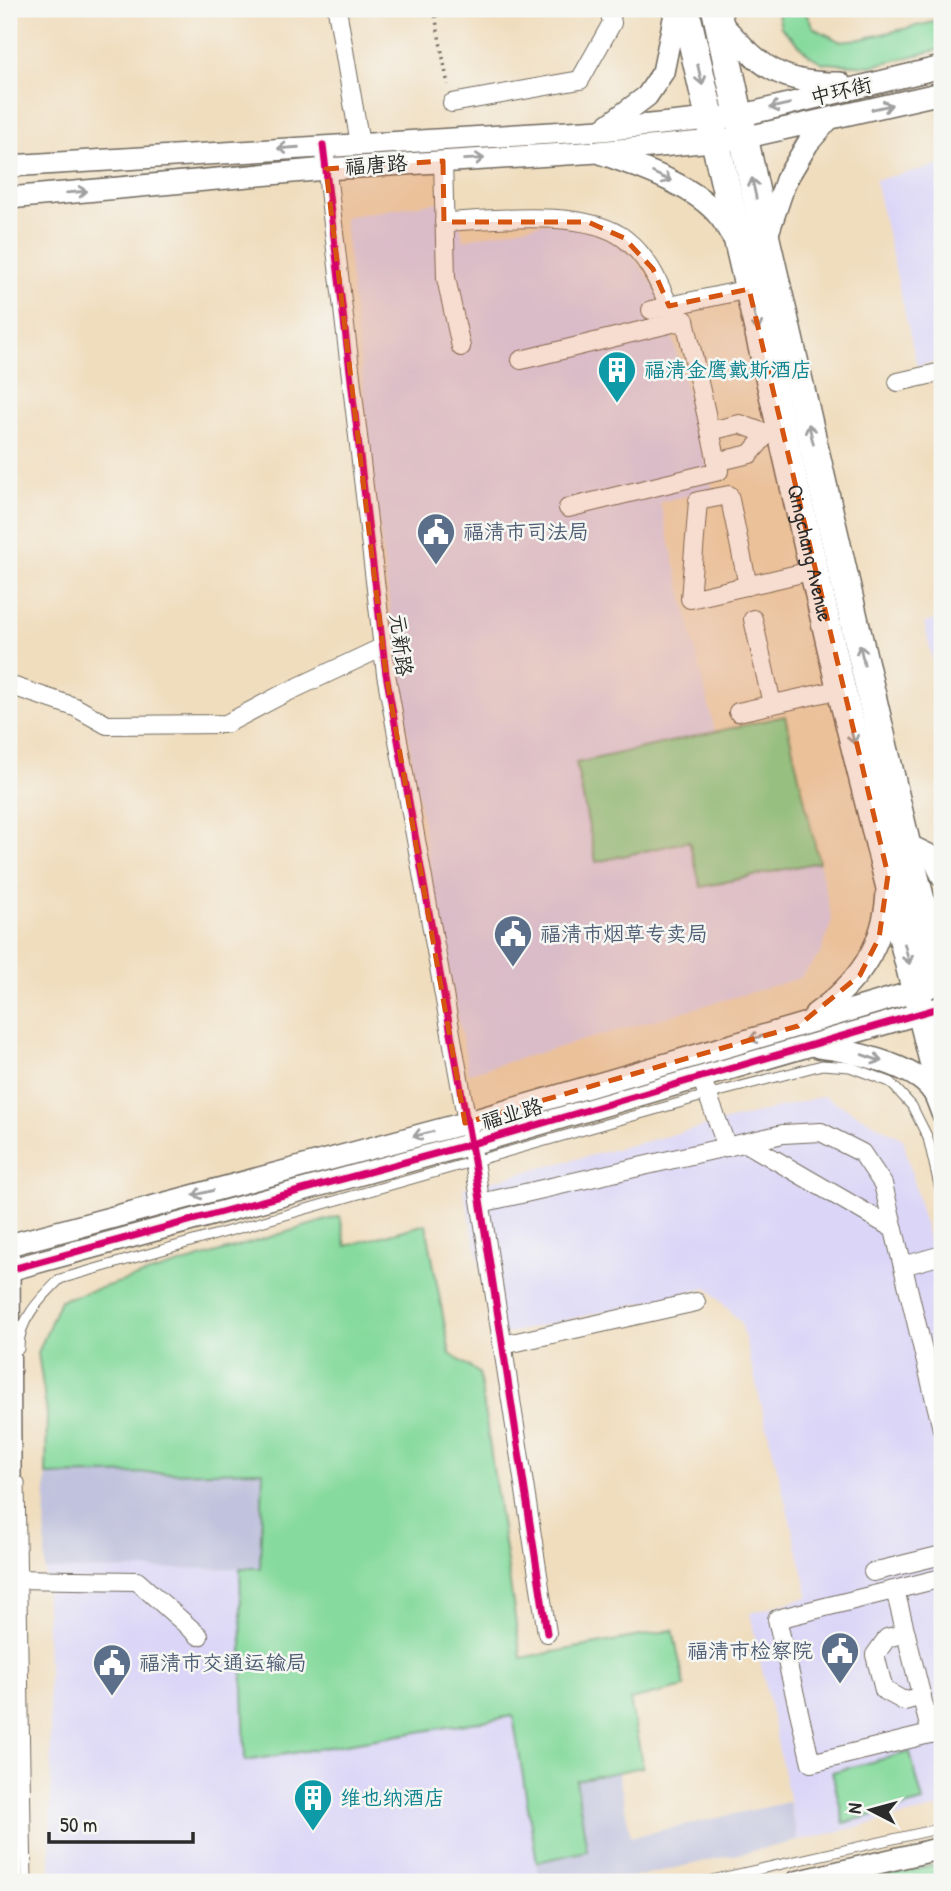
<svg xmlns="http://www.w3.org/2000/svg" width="951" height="1891" font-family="'Patrick Hand','LXGW WenKai TC',sans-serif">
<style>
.built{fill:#dbd6f7}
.industrial{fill:#c1c2dd}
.green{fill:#86da9d;stroke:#588264;stroke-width:2}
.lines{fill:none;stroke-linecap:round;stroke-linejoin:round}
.service-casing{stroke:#70695e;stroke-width:11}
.minor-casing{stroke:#70695e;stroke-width:20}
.tertiary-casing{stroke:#70695e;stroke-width:24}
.primary-casing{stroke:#70695e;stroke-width:31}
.path{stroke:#70695e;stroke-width:3.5;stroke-dasharray:2 5;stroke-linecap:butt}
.service{stroke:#fff;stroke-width:9}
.minor{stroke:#fff;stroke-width:18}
.tertiary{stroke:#fff;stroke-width:21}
.primary{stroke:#fff;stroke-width:28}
.cycleway-casing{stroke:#f6f6f2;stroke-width:11}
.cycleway{stroke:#d6006c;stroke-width:7}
.oneway{stroke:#a0a0a0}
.marked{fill:#d5540f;fill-opacity:0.2;stroke:#d5540f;stroke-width:5;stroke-dasharray:14 9;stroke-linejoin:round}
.labels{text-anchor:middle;stroke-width:5;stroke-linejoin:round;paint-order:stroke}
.street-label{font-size:21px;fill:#2b2b2b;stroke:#f6f6f2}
.culture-label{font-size:21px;fill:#0d838f;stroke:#f6f6f2;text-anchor:start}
.service-label{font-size:21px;fill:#4e5e75;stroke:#f6f6f2;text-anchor:start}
</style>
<rect width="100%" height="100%" fill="#f6f6f2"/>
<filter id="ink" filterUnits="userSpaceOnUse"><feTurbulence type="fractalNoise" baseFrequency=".0143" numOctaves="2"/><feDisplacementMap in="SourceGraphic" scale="14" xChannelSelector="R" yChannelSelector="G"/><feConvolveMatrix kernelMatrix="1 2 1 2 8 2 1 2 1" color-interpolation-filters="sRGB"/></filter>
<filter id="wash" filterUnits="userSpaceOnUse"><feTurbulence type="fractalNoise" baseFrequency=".00686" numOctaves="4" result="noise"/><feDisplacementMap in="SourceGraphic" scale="28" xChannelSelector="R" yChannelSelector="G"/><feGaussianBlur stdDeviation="1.57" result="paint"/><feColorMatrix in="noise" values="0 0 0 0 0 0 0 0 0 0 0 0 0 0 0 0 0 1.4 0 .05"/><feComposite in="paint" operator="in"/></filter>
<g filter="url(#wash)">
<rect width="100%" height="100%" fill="#f0ddbd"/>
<g class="built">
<path d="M942,165V360L917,366L875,180Z"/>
<path d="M456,199L463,240L548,222L573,225L612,239L631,253L654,285L667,316L713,490L660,502L715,732L576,763L596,862L689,841L701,887L819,862L832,920L821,953L800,978L469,1073L436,904L400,688L373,477L344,217Z"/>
<path d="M942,619V702L924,623Z"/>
<path d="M824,1096L903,1139L942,1293V1807L798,1841L750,1613L809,1597L741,1323L708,1288L496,1336L463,1188Z"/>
<path d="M240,1568L245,1761L513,1716L540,1882H50L51,1761L45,1570Z"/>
</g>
<g class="industrial">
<path d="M263,1470L260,1568L45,1570L46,1475Z"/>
<path d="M618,1772L631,1837L789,1802L798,1841L611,1882H540L537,1862L587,1851L576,1780Z"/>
</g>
<g class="green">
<path d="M777,9H803L814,28L839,41L861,39L942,20V49L871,66L823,63L809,55L781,27Z"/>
<path d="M785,716L819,862L701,887L689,841L596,862L576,763Z"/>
<path d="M340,1216L346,1246L426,1224L450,1354L479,1373L521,1658L673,1630L685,1687L630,1700L643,1767L576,1780L587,1851L537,1862L513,1716L245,1761L240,1568H260L263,1471L46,1475L47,1414L38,1353L60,1300Z"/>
<path d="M910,1752L923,1802L844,1823L832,1772Z"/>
<path d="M942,1863V1882H860Z"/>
</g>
</g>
<g filter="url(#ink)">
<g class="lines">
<g class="service-casing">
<g id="service">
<path d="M19,1349C18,1320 41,1298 60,1279L707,1095L822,1065L850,1067L890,1082L912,1106L928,1138L942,1198"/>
<path d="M20,1482L27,1882"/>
<path d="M703,1882L942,1828"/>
</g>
</g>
<g class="minor-casing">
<g id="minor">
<path d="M337,9L360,144"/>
<path d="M452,103L580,80L612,23L609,9"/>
<path d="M325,156L386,674L474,1161L547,1633"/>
<path d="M443,161L446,278L461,347"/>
<path d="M444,222C491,220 587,208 625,239C648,257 658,281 669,306"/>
<path d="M651,310L749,289"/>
<path d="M521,360L685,320L719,471L568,508"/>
<path d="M898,382L942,372"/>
<path d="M710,431L740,424L767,434L782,431"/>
<path d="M716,462L750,454L767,434"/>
<path d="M748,586L729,495L698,501L690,599L798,574"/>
<path d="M753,619L772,704"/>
<path d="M9,685L75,707L107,725L226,724L279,696L383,647"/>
<path d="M738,712L841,689"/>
<path d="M701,1077L727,1147"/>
<path d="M746,1143L894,1229"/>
<path d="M481,1203L783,1134L821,1132L862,1153L883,1184L942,1429"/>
<path d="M903,1266L942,1255"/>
<path d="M503,1345L696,1302"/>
<path d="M873,1572L942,1555"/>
<path d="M942,1578L777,1619L811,1763L942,1731"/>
<path d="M12,1579L137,1581L199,1636"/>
<path d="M895,1590L931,1734"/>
<path d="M906,1633L887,1638L875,1655L884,1690L904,1701L922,1696"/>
</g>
</g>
<g class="tertiary-casing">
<g id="tertiary">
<path d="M719,21C760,65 777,84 840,83"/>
<path d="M603,129L647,96L663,72L676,9"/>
<path d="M603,154C639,167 696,186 720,217C725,223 728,230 732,236"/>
<path d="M9,166L601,130L739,116L942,67"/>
<path d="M9,198L326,169L598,152L743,138L942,93"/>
<path d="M766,239L786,180L808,143L828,120"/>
<path d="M906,844L933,857L942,876"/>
<path d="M815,1014C858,983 885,946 887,891"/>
<path d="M818,1047C848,1050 916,1065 933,1092C937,1098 939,1106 942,1113"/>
<path d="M9,1245L465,1123L930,987"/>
<path d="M9,1258L12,1882"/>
<path d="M9,1270L471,1144L942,1007"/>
<path d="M796,1882L942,1848"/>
</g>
</g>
<g class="primary-casing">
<g id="primary">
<path id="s1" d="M685,9L841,689L942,1095"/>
<path d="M716,9L766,241L906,844L942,983"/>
</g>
</g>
<path class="path" d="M434,9L448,85"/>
<use href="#service" class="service"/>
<use href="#minor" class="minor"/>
<use href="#tertiary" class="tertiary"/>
<use href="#primary" class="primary"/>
<g class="cycleway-casing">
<g id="cycleway">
<path d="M323,145L386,674L474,1161L547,1633"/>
<path d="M9,1270L471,1144L942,1007"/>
</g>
</g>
<use href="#cycleway" class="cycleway"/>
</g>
<defs><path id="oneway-shaft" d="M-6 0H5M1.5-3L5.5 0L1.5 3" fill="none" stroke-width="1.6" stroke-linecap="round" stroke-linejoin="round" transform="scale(1.75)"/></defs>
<g class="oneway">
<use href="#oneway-shaft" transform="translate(700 75) rotate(77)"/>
<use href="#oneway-shaft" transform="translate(780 106) rotate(167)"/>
<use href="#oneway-shaft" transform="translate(882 107) rotate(-13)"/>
<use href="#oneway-shaft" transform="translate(288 148) rotate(176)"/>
<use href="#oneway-shaft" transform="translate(474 159) rotate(-3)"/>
<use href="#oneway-shaft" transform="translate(662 177) rotate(26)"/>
<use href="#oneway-shaft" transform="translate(754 188) rotate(-102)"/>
<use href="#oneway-shaft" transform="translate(77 192) rotate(-5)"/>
<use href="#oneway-shaft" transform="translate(756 321) rotate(77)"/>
<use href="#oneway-shaft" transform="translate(811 434) rotate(-103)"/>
<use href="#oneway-shaft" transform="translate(862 655) rotate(-103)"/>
<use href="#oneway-shaft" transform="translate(852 734) rotate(76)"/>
<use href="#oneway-shaft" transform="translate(907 954) rotate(76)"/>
<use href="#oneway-shaft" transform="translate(759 1037) rotate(164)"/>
<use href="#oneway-shaft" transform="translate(872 1058) rotate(19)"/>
<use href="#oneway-shaft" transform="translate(423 1134) rotate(165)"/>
<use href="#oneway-shaft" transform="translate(203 1193) rotate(165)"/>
</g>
</g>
<path class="marked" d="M443,161L444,222H588L624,238L653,269L669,306L749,289L888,875L879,938L860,975L798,1026L465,1123L386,674L326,169Z"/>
<defs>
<g id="building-pin" transform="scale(2.0125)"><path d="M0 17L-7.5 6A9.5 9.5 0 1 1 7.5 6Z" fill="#0f9aa8" stroke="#f6f6f2"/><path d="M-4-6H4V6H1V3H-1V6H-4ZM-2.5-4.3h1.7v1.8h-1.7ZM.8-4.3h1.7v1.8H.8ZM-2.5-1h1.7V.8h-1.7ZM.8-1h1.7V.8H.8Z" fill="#fff"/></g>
<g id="civic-pin" transform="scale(2.0125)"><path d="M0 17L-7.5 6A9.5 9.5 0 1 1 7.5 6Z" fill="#5c6f8a" stroke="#f6f6f2"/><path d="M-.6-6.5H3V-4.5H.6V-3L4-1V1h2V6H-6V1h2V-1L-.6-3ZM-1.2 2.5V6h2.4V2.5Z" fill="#fff"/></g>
</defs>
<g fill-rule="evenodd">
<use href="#building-pin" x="617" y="370"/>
<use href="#civic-pin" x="436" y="532"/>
<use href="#civic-pin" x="513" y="934"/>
<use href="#civic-pin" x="840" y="1651"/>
<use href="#civic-pin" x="112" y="1663"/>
<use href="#building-pin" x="313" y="1798"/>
</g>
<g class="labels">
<g class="street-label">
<text transform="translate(841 91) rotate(-13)" y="7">中环街</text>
<text transform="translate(376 165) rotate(-4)" y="7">福唐路</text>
<text dy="7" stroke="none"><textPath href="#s1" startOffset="558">Qingchang Avenue</textPath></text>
<text transform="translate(401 645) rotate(83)" y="7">元新路</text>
<text transform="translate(512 1114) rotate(-16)" y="7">福业路</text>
</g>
<g class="culture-label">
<text x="644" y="377">福清金鹰戴斯酒店</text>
<text x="340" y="1805">维也纳酒店</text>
</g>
<g class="service-label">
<text x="463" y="539">福清市司法局</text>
<text x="540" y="941">福清市烟草专卖局</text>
<text x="813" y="1658" text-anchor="end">福清市检察院</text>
<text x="139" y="1670">福清市交通运输局</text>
</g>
</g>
<rect width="951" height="1891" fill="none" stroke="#f6f6f2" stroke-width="35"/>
<g transform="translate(871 1810) rotate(276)" stroke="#f6f6f2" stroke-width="5" paint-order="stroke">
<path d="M0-5L12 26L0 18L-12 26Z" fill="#2b2b2b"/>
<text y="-10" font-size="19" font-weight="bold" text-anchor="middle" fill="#2b2b2b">N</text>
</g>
<path d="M49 1832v10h144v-10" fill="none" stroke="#2b2b2b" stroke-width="3.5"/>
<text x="60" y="1832" font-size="21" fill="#2b2b2b" stroke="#f6f6f2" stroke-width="5" paint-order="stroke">50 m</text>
</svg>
